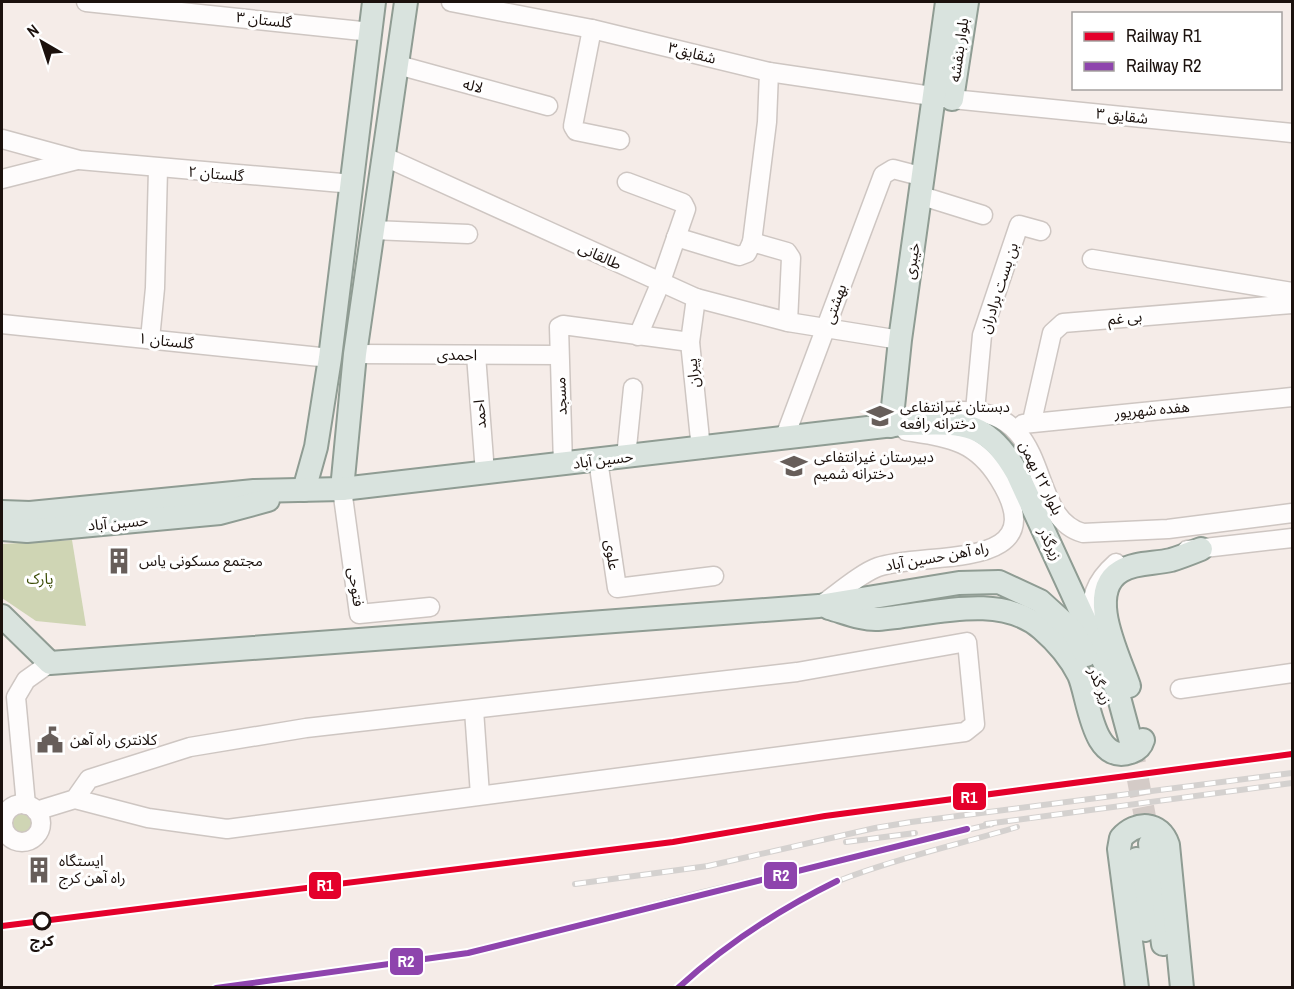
<svg xmlns="http://www.w3.org/2000/svg" width="1294" height="989" font-family="'Archivo Narrow','Noto Sans Arabic',sans-serif">
<style>
.green{fill:#cfd5b4}
.lines{fill:none;stroke-linecap:round;stroke-linejoin:round}
.major-tunnel{stroke:#d4cbc7;stroke-width:22;stroke-dasharray:22 11;stroke-linecap:butt}
.minor-casing{stroke:#cec6c2;stroke-width:21}
.major-casing{stroke:#8f9c93;stroke-width:26}
.minor{stroke:#fefcfc;stroke-width:18}
.major{stroke:#d9e3de;stroke-width:22}
.rail-casing{stroke:#d4d1cf;stroke-width:6}
.rail{stroke:#fff;stroke-width:4;stroke-dasharray:11;stroke-linecap:butt}
.rail-1-casing{stroke:#fff;stroke-width:10}
.rail-2-casing{stroke:#fff;stroke-width:10}
.rail-1{stroke:#e4002b;stroke-width:6}
.rail-2{stroke:#8e44ad;stroke-width:6}
.stop-dot{fill:#fff;stroke:#1b110d;stroke-width:3}
.labels{text-anchor:middle;stroke-width:6;stroke-linejoin:round;paint-order:stroke}
.street-label{font-size:15px;fill:#1b110d;stroke:#fff}
.poi-label{font-size:15px;fill:#1b110d;stroke:#fff;text-anchor:start}
.park-label{font-size:15px;fill:#3a4b04;stroke:#fff}
.stop-label{font-size:15px;font-weight:bold;fill:#1b110d;stroke:#fff}
.line-badge{stroke:#fff;stroke-width:2}
.badge-label{font-size:16px;text-anchor:middle;font-weight:bold;fill:#fff}
</style>
<rect width="100%" height="100%" fill="#f5ece8"/>
<g class="green">
<path d="M72,540L86,626L36,621L2,598V544Z"/>
<circle cx="21" cy="824" r="16"/>
</g>
<g class="lines">
<path class="major-tunnel" d="M1131,742L1150,844"/>
<g class="minor-casing">
<g id="minor">
<path d="M86,2L371,32"/>
<path d="M451,2L592,29L769,72L952,99L1292,133"/>
<path d="M592,29L573,126L576,131L620,140"/>
<path d="M398,65L548,106"/>
<path d="M2,139L79,160L353,184"/>
<path d="M383,156L696,298L788,322L900,340"/>
<path d="M2,179L77,160"/>
<path d="M627,182L683,203L686,209L660,284L638,336"/>
<path d="M922,196L983,215"/>
<path d="M373,230L468,234"/>
<path d="M676,237L739,256L747,253L752,242L787,252L791,258L788,322"/>
<path d="M752,242L767,122L769,72"/>
<path d="M1092,259L1292,292"/>
<path d="M696,298L690,342L701,449"/>
<path d="M2,324L330,358"/>
<path d="M150,339L155,288L158,169"/>
<path d="M355,354L559,355"/>
<path d="M476,355L485,473"/>
<path d="M975,411L982,335L1019,225L1041,231"/>
<path d="M918,417C931,411 949,411 963,411C1056,411 1025,517 1083,533L1168,529L1292,513"/>
<path d="M1032,421L1052,333L1063,323L1292,304"/>
<path d="M1023,424L1292,397"/>
<path d="M784,439L883,175L893,169L924,177"/>
<path d="M626,457L633,388"/>
<path d="M598,460L617,588L714,576"/>
<path d="M563,465L559,327L563,325L690,342"/>
<path d="M342,489L359,614L430,607"/>
<path d="M1187,550L1292,538"/>
<path d="M821,605C837,594 861,573 878,567C926,550 1058,574 999,479C975,440 949,438 906,431"/>
<path d="M1090,631C1092,599 1091,585 1116,563"/>
<path d="M1180,689L1292,673"/>
<path d="M474,710L480,795"/>
<circle cx="22" cy="823" r="19"/>
<path d="M26,805L16,697L26,680L50,663"/>
<path d="M36,811L75,799L89,779L190,747L306,728L797,672L967,642L975,724L965,732L227,829L148,818L75,799"/>
</g>
</g>
<g class="major-casing">
<g id="major">
<path d="M952,99L967,2"/>
<path d="M891,426L900,340L947,2"/>
<path d="M342,489L355,354L406,2"/>
<path d="M304,490L316,447L330,358L374,2"/>
<path d="M2,512L30,513L254,491L342,489L902,424C959,423 986,417 1017,473L1117,690L1131,742"/>
<path d="M2,529L27,531L220,513L268,500"/>
<path d="M829,608C844,612 863,620 878,619C927,616 999,591 1042,629C1057,642 1070,657 1079,675C1089,697 1092,766 1131,752C1137,750 1141,747 1143,740"/>
<path d="M2,616L50,663L819,606L959,583L999,582L1040,601L1073,631L1086,655"/>
<path d="M1129,686C1119,656 1085,592 1121,571C1135,562 1155,564 1171,560C1181,557 1191,553 1201,549"/>
<path d="M1150,844L1163,944"/>
<path d="M1137,859L1145,930"/>
<path d="M1137,988L1119,849L1121,838C1136,821 1160,821 1168,845L1182,988"/>
</g>
</g>
<use href="#minor" class="minor"/>
<use href="#major" class="major"/>
<g class="rail-casing">
<g id="rail">
<path d="M986,824L1292,783"/>
<path d="M846,842L915,833"/>
<path d="M575,884L708,866L875,828L911,822L1292,773"/>
<path d="M2,926L673,842L825,816L1292,754"/>
<path d="M216,988L468,953L703,892L992,824"/>
<path d="M678,988C727,943 783,901 846,878C901,857 960,844 1017,827"/>
</g>
</g>
<use href="#rail" class="rail"/>
<g class="rail-1-casing">
<path id="rail-1" d="M2,926L673,842L825,816L1292,754"/>
</g>
<g class="rail-2-casing">
<g id="rail-2">
<path d="M216,988L468,953L967,829"/>
<path d="M678,988C726,944 778,910 837,881"/>
</g>
</g>
<use href="#rail-1" class="rail-1"/>
<use href="#rail-2" class="rail-2"/>
</g>
<defs>
<g id="school-bare" transform="scale(2.07)"><path d="M0-5L7-2L0 1L-7-2ZM-4 1L0 2.5L4 1V4Q0 6-4 4Z" fill="#675e5a" stroke="#fff" stroke-width="2.5" paint-order="stroke"/></g>
<g id="building-bare" transform="scale(2.07)"><path d="M-4-6H4V6H1V3H-1V6H-4ZM-2.5-4.3h1.7v1.8h-1.7ZM.8-4.3h1.7v1.8H.8ZM-2.5-1h1.7V.8h-1.7ZM.8-1h1.7V.8H.8Z" fill="#675e5a" stroke="#fff" stroke-width="2.5" paint-order="stroke"/></g>
<g id="civic-bare" transform="scale(2.07)"><path d="M-.6-6.5H3V-4.5H.6V-3L4-1V1h2V6H-6V1h2V-1L-.6-3ZM-1.2 2.5V6h2.4V2.5Z" fill="#675e5a" stroke="#fff" stroke-width="2.5" paint-order="stroke"/></g>
</defs>
<g fill-rule="evenodd">
<use href="#school-bare" x="880" y="416"/>
<use href="#school-bare" x="794" y="466"/>
<use href="#building-bare" x="119" y="561"/>
<use href="#civic-bare" x="50" y="740"/>
<use href="#building-bare" x="39" y="870"/>
</g>
<circle class="stop-dot" cx="42" cy="921" r="8"/>
<g class="labels">
<g class="street-label">
<text transform="translate(264 20) rotate(6)" y="5">گلستان ۳</text>
<text transform="translate(959 50) rotate(-82)" y="5">بلوار بنفشه</text>
<text transform="translate(692 53) rotate(14)" y="5">شقایق۳</text>
<text transform="translate(473 86) rotate(15)" y="5">لاله</text>
<text transform="translate(1122 116) rotate(6)" y="5">شقایق ۳</text>
<text transform="translate(216 174) rotate(5)" y="5">گلستان ۲</text>
<text transform="translate(600 256) rotate(25)" y="5">طالقانی</text>
<text transform="translate(912 261) rotate(-81)" y="5">خیبری</text>
<text transform="translate(999 288) rotate(-72)" y="5">بن بست برادران</text>
<text transform="translate(835 304) rotate(-70)" y="5">بهشتی</text>
<text transform="translate(1125 318) rotate(-5)" y="5">بی غم</text>
<text transform="translate(166 341) rotate(6)" y="5">گلستان ۱</text>
<text transform="translate(457 355) rotate(1)" y="5">احمدی</text>
<text transform="translate(693 373) rotate(-96)" y="5">پیران</text>
<text transform="translate(561 396) rotate(-92)" y="5">مسجد</text>
<text transform="translate(1152 410) rotate(-5)" y="5">هفده شهریور</text>
<text transform="translate(480 414) rotate(-94)" y="5">احمد</text>
<text transform="translate(603 460) rotate(-7)" y="5">حسین آباد</text>
<text transform="translate(1041 478) rotate(64)" y="5">بلوار ۲۲ بهمن</text>
<text transform="translate(118 523) rotate(-5)" y="5">حسین آباد</text>
<text transform="translate(1050 544) rotate(65)" y="5">زیرگذر</text>
<text transform="translate(612 555) rotate(82)" y="5">علوی</text>
<text transform="translate(937 557) rotate(-10)" y="5">راه آهن حسین آباد</text>
<text transform="translate(356 587) rotate(82)" y="5">فتوحی</text>
<text transform="translate(1100 686) rotate(68)" y="5">زیر گذر</text>
</g>
<g class="poi-label">
<text x="900" y="412">دبستان غیرانتفاعی<tspan x="900" dy="17">دخترانه رافعه</tspan></text>
<text x="814" y="462">دبیرستان غیرانتفاعی<tspan x="814" dy="17">دخترانه شمیم</tspan></text>
<text x="139" y="566">مجتمع مسکونی یاس</text>
<text x="70" y="745">کلانتری راه آهن</text>
<text x="59" y="866">ایستگاه<tspan x="59" dy="17">راه آهن کرج</tspan></text>
</g>
<g class="park-label">
<text x="40" y="584">پارک</text>
</g>
<g class="stop-label">
<text x="42" y="946">کرج</text>
</g>
</g>
<g class="line-badge">
<rect x="952" y="782" width="35" height="29" rx="6" fill="#e4002b"/>
<rect x="763" y="861" width="35" height="29" rx="6" fill="#8e44ad"/>
<rect x="308" y="871" width="34" height="29" rx="6" fill="#e4002b"/>
<rect x="389" y="947" width="35" height="29" rx="6" fill="#8e44ad"/>
</g>
<g class="badge-label">
<text x="969" y="803">R1</text>
<text x="781" y="881">R2</text>
<text x="325" y="891">R1</text>
<text x="406" y="967">R2</text>
</g>
<rect width="1294" height="989" fill="none" stroke="#1b110d" stroke-width="6"/>
<rect x="1072" y="12" width="210" height="78" fill="#ffffff" stroke="#a4a09e" stroke-width="1.5"/>
<rect x="1084" y="32" width="30" height="9" fill="#e4002b" stroke="#a4a09e" stroke-width="1.5"/>
<text x="1126" y="42" font-size="18" fill="#1b110d">Railway R1</text>
<rect x="1084" y="62" width="30" height="9" fill="#8e44ad" stroke="#a4a09e" stroke-width="1.5"/>
<text x="1126" y="72" font-size="18" fill="#1b110d">Railway R2</text>
<g transform="translate(42 42) rotate(321)" stroke="#ffffff" stroke-width="4.5" paint-order="stroke">
<path d="M0-4.5L10 22L0 15L-10 22Z" fill="#1b110d"/>
<text y="-9" font-size="16" font-weight="bold" text-anchor="middle" fill="#1b110d">N</text>
</g>
</svg>
